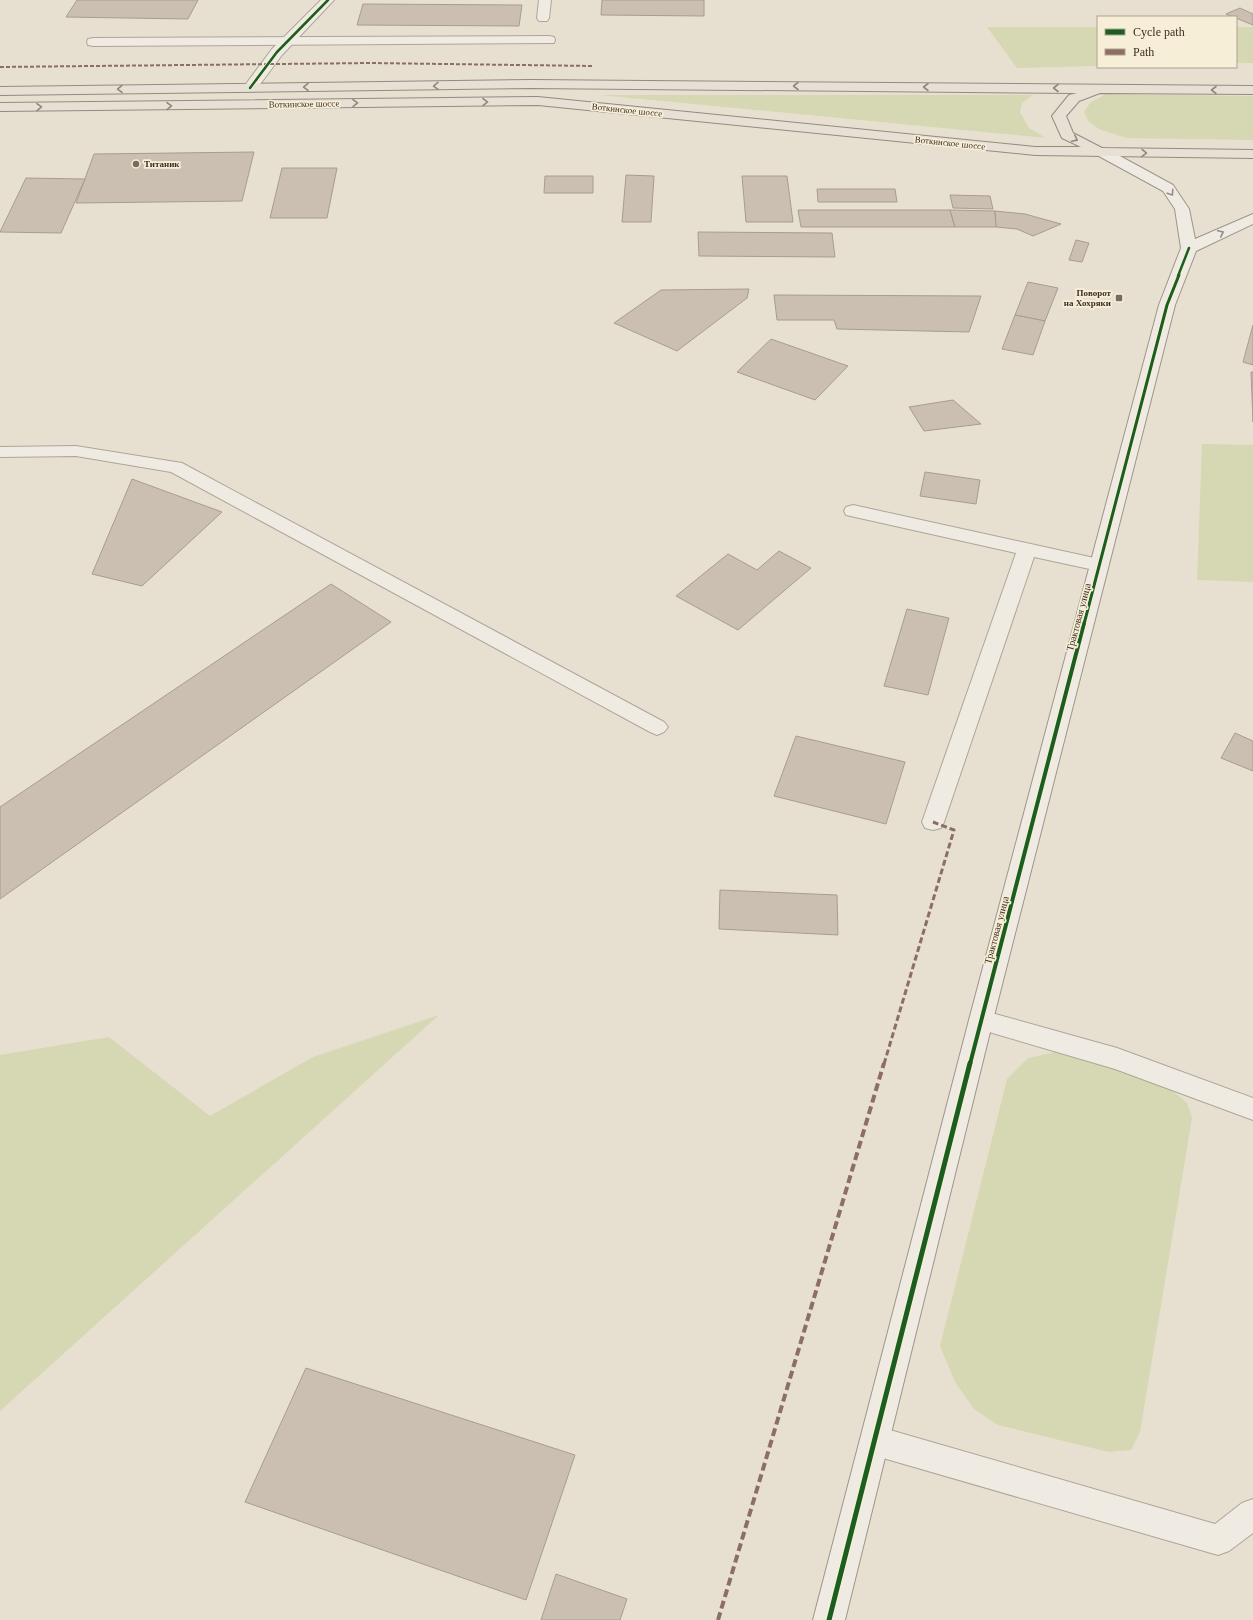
<svg xmlns="http://www.w3.org/2000/svg" width="1253" height="1620" font-family="Georgia,serif">
<style>
.green{fill:#d6d7b3}
.building{fill:#cbbfb2;stroke:#a89c90}
.lines{fill:none;stroke-linecap:round;stroke-linejoin:round}
.lane-casing{stroke:#ada599;stroke-width:2}
.street-casing{stroke:#ada599;stroke-width:2}
.secondary-casing{stroke:#9c958a;stroke-width:2}
.primary-casing{stroke:#928b80;stroke-width:2}
.lane{fill:#efebe3;fill-rule:evenodd}
.street{fill:#efebe3;fill-rule:evenodd}
.secondary{fill:#efebe3;fill-rule:evenodd}
.primary{fill:#e6e1d4;fill-rule:evenodd}
.quiet-far2{stroke:#8d6e63;stroke-width:2;stroke-dasharray:4 2;stroke-linecap:butt}
.quiet-far1{stroke:#8d6e63;stroke-width:3;stroke-dasharray:6 3;stroke-linecap:butt}
.quiet{stroke:#8d6e63;stroke-width:4;stroke-dasharray:8 4;stroke-linecap:butt}
.cycleway-far3-casing{stroke:#f7eed8;stroke-width:4}
.cycleway-far2-casing{stroke:#f7eed8;stroke-width:5}
.cycleway-far1-casing{stroke:#f7eed8;stroke-width:6}
.cycleway-casing{stroke:#f7eed8;stroke-width:8}
.cycleway-far3{stroke:#1b5e20;stroke-width:2.5}
.cycleway-far2{stroke:#1b5e20;stroke-width:3}
.cycleway-far1{stroke:#1b5e20;stroke-width:4}
.cycleway{stroke:#1b5e20;stroke-width:5}
.oneway{stroke:#92887a}
.oneway2{stroke:#968c82}
.poi-dot{fill:#786c5e;stroke:#f7eed8;stroke-width:1.5}
.labels{text-anchor:middle;stroke-width:3.5;stroke-linejoin:round;paint-order:stroke}
.far-street-label{font-size:9px;fill:#3d2e20;stroke:#f7eed8}
.far-poi-label{font-size:9px;font-weight:bold;fill:#3d2e20;stroke:#f7eed8;text-anchor:start}
.street-label{font-size:10px;fill:#3d2e20;stroke:#f7eed8}
</style>
<rect width="100%" height="100%" fill="#e7e0d1"/>
<g class="green">
<path d="M987,27H1098V66L1017,68Z"/>
<rect x="1236" y="27" width="17" height="36"/>
<path d="M1106,94L1253,96V140L1127,138L1101,130L1089,122L1084,112L1090,103Z"/>
<path d="M600,95H1033L1022,103L1020,112L1029,128L1046,138Z"/>
<path d="M1202,444L1253,445V582L1197,580Z"/>
<path d="M439,1015L0,1411V1055L109,1037L210,1116L313,1057Z"/>
<path d="M1060,1051L1162,1082L1187,1103L1192,1118L1140,1432L1131,1450L1109,1452L998,1425L974,1409L955,1382L940,1346L1007,1079L1028,1058Z"/>
</g>
<g class="building">
<path d="M77,0H198L188,19L66,17Z"/>
<path d="M602,0H704V16L601,15Z"/>
<path d="M363,4L522,5L519,26L357,25Z"/>
<path d="M1240,8L1253,14V25L1226,14Z"/>
<path d="M254,152L242,201L76,203L94,154Z"/>
<path d="M282,168H337L327,218H270Z"/>
<path d="M626,175L654,176L651,222H622Z"/>
<path d="M545,176H593V193H544Z"/>
<path d="M742,176H787L793,222H746Z"/>
<path d="M26,178L85,179L61,233L0,232Z"/>
<path d="M817,189H895L897,202H818Z"/>
<path d="M950,195L990,196L993,209L953,208Z"/>
<path d="M798,210H950L955,227H801Z"/>
<path d="M950,210L995,211L996,227H955Z"/>
<path d="M995,211L1025,214L1061,224L1033,236L1017,229L996,227Z"/>
<path d="M698,232L832,233L835,257L699,256Z"/>
<path d="M1076,240L1089,243L1082,262L1069,260Z"/>
<path d="M1028,282L1058,288L1045,321L1015,315Z"/>
<path d="M749,289L747,298L677,351L614,323L661,290Z"/>
<path d="M774,295L981,296L969,332L837,329L834,320H777Z"/>
<path d="M1015,315L1045,321L1033,355L1002,349Z"/>
<path d="M1253,325V365L1243,362Z"/>
<path d="M771,339L848,366L815,400L737,372Z"/>
<path d="M1251,372H1253V422Z"/>
<path d="M953,400L981,424L924,431L909,407Z"/>
<path d="M925,472L980,480L976,504L920,496Z"/>
<path d="M132,479L222,512L142,586L92,574Z"/>
<path d="M779,551L811,568L738,630L676,596L728,554L757,570Z"/>
<path d="M331,584L391,622L0,899V807Z"/>
<path d="M907,609L949,618L928,695L884,686Z"/>
<path d="M1235,733L1253,741V771L1221,758Z"/>
<path d="M796,736L905,762L886,824L774,796Z"/>
<path d="M720,890L837,895L838,935L719,929Z"/>
<path d="M306,1368L575,1455L526,1600L245,1502Z"/>
<path d="M556,1574L627,1599L620,1620H541Z"/>
</g>
<g class="lines">
<g class="lane-casing">
<g id="lane">
<path d="M539,0H551L549,18L547,21H539L537,18Z"/>
<path d="M549,36L554,37L555,40L554,43L93,46L88,45L87,42L88,39L93,38Z"/>
<path d="M76,446L182,463L664,722L668,727L664,732L657,735L650,732L171,472L76,456L0,457V447Z"/>
<path d="M853,505L1099,559L1106,561L1109,565L1106,569L1099,571L1034,557L944,822L941,828L933,830L925,828L922,822L1016,553L846,515L844,511L846,507Z"/>
<path d="M981,1010L1117,1048L1253,1098V1120L1115,1069L972,1027L969,1020L972,1013Z"/>
<path d="M876,1426L1215,1524L1242,1503L1253,1499V1533L1229,1551L1218,1555L876,1456L866,1451L861,1441L866,1431Z"/>
</g>
</g>
<g class="street-casing">
<path id="street" d="M321,0H334L282,55L255,91H245L243,88L272,49Z"/>
</g>
<g class="secondary-casing">
<path id="secondary" d="M1102,148L1107,149L1173,185L1189,209L1195,239L1253,214V224L1196,251L1175,305L993,1020L845,1620H813L969,1020L1159,305L1181,248L1175,209L1163,191L1097,155L1095,152L1097,149Z"/>
</g>
<g class="primary-casing">
<path id="primary" d="M531,80L1253,86V94L1100,93L1079,101L1066,116L1073,133L1102,148L1253,150V158L1035,155L538,105L0,111V103L538,97L1035,147H1081L1062,138L1052,116L1069,95L1077,93L531,88L0,95V87Z"/>
</g>
<use href="#lane" class="lane"/>
<use href="#street" class="street"/>
<use href="#secondary" class="secondary"/>
<use href="#primary" class="primary"/>
<path class="quiet-far2" d="M0,67L371,63L593,66"/>
<path class="quiet-far1" d="M884,1064L954,830L933,822"/>
<path class="quiet" d="M718,1620L884,1063"/>
<g class="cycleway-far3-casing">
<g id="cycleway-far3">
<path d="M250,88L277,52L328,0"/>
<path d="M1178,276L1189,248"/>
</g>
</g>
<g class="cycleway-far2-casing">
<path id="cycleway-far2" d="M1084,624L1167,305L1179,275"/>
</g>
<g class="cycleway-far1-casing">
<path id="cycleway-far1" d="M970,1064L1084,623"/>
</g>
<g class="cycleway-casing">
<path id="cycleway" d="M829,1620L970,1063"/>
</g>
<use href="#cycleway-far3" class="cycleway-far3"/>
<use href="#cycleway-far2" class="cycleway-far2"/>
<use href="#cycleway-far1" class="cycleway-far1"/>
<use href="#cycleway" class="cycleway"/>
</g>
<defs><path id="oneway-chevron" d="M-2-3.5L2.5 0L-2 3.5" fill="none" stroke-width="1.6" stroke-linecap="round" stroke-linejoin="round"/></defs>
<g class="oneway">
<use href="#oneway-chevron" transform="translate(436 86) rotate(179)"/>
<use href="#oneway-chevron" transform="translate(796 86) rotate(-180)"/>
<use href="#oneway-chevron" transform="translate(306 87) rotate(179)"/>
<use href="#oneway-chevron" transform="translate(926 87) rotate(-180)"/>
<use href="#oneway-chevron" transform="translate(1056 88) rotate(-180)"/>
<use href="#oneway-chevron" transform="translate(120 89) rotate(179)"/>
<use href="#oneway-chevron" transform="translate(1214 90) rotate(-180)"/>
<use href="#oneway-chevron" transform="translate(485 102) rotate(-1)"/>
<use href="#oneway-chevron" transform="translate(355 103) rotate(-1)"/>
<use href="#oneway-chevron" transform="translate(169 106) rotate(-1)"/>
<use href="#oneway-chevron" transform="translate(39 107) rotate(-1)"/>
<use href="#oneway-chevron" transform="translate(1075 139) rotate(26)"/>
<use href="#oneway-chevron" transform="translate(1144 153) rotate(1)"/>
</g>
<g class="oneway2">
<use href="#oneway-chevron" transform="translate(1171 193) rotate(56)"/>
<use href="#oneway-chevron" transform="translate(1221 233) rotate(-25)"/>
</g>
<g class="poi-dot">
<circle cx="136" cy="164" r="4"/>
<rect x="1115" y="294" width="8" height="8" rx="2"/>
</g>
<g class="labels">
<g class="far-street-label">
<text transform="translate(304 104) rotate(-1)" y="3">Воткинское шоссе</text>
<text transform="translate(627 110) rotate(6)" y="3">Воткинское шоссе</text>
<text transform="translate(950 143) rotate(6)" y="3">Воткинское шоссе</text>
</g>
<g class="far-poi-label">
<text x="144" y="167">Титаник</text>
<text x="1111" y="296" text-anchor="end">Поворот<tspan x="1111" dy="10">на Хохряки</tspan></text>
</g>
<g class="street-label">
<text transform="translate(1078 617) rotate(-75)" y="4">Трактовая улица</text>
<text transform="translate(996 930) rotate(-75)" y="4">Трактовая улица</text>
</g>
</g>
<rect x="1097" y="16" width="140" height="52" fill="#f7eed8" stroke="#ada18e"/>
<rect x="1105" y="29" width="20" height="6" fill="#1b5e20" stroke="#ada18e"/>
<text x="1133" y="36" font-size="12" fill="#3d2e20">Cycle path</text>
<rect x="1105" y="49" width="20" height="6" fill="#8d6e63" stroke="#ada18e"/>
<text x="1133" y="56" font-size="12" fill="#3d2e20">Path</text>
</svg>
